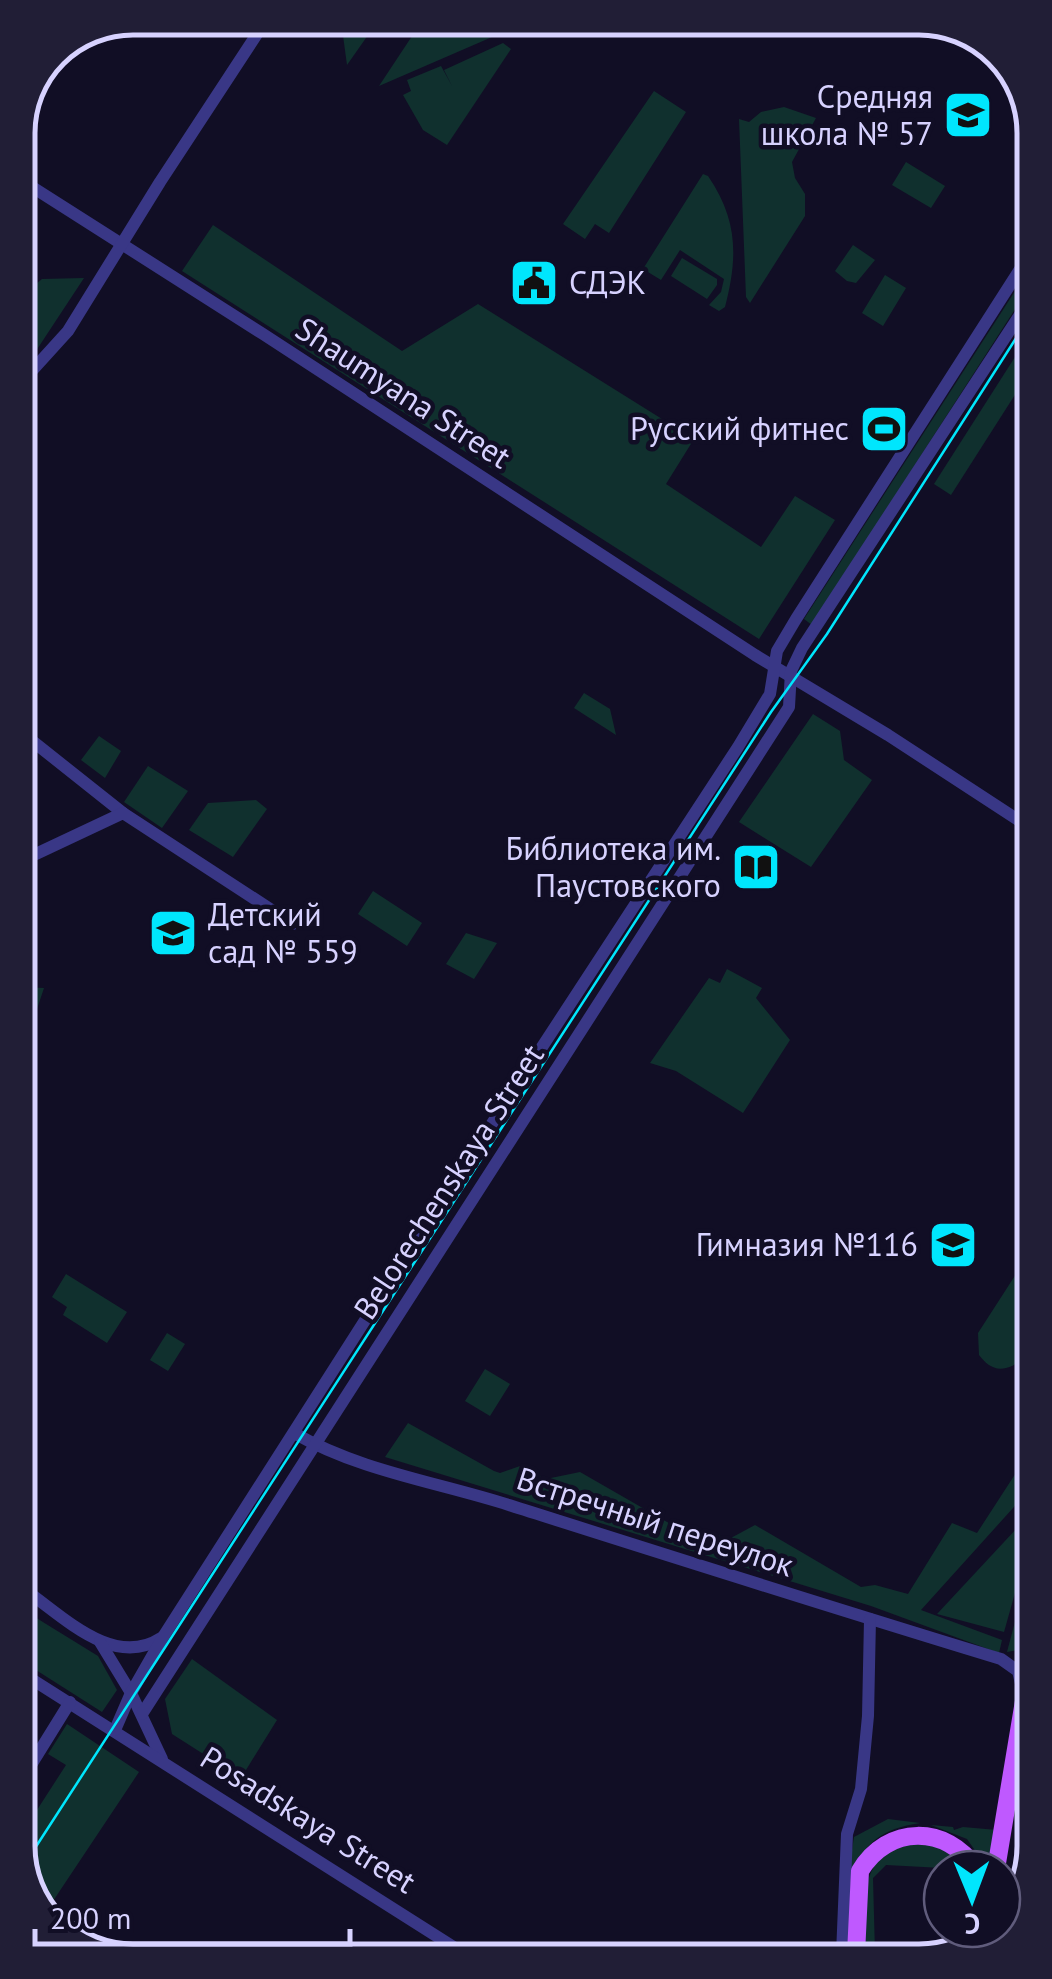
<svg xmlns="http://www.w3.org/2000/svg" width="1052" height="1979" font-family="'PT Sans',sans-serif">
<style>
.green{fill:#10302e}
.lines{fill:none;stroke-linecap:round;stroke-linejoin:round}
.minor{stroke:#393786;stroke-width:12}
.major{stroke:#bf59ff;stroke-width:18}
.tram{stroke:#00e6fd;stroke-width:2.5}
.labels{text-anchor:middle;stroke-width:9;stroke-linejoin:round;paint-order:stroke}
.poi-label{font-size:32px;fill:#d7d2ff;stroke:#110e25;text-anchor:end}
.street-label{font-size:32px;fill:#d7d2ff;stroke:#110e25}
.rim{fill:none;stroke:#d7d2ff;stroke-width:5}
</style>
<rect width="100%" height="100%" fill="#110e25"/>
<g class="green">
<path d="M350,18H380L347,65L342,28Z"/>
<path d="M424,18H498L499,34L379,86Z"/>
<path d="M503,43L511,49L447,145L423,130L403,95L411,91L407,80L441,66L452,86L444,70Z"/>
<path d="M654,91L686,112L609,233L595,224L585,239L563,224Z"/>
<path d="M784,107L816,118L792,162L795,178L805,194V216L750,303L746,297L739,119L749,122L761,112Z"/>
<path d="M906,162L945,186L931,208L892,185Z"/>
<path d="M703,174L708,176C738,220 738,257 725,307L719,311L709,305L721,292L724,279L680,250L661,280L643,269Z"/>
<path d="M213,225L402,351L478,304L694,439L666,484L761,547L795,496L835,520L759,639L182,271Z"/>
<path d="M853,245L875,260L856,283L847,281L835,271Z"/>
<path d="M682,258L717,279V285L707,299L671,276Z"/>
<path d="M1026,274V292L812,625L804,619Z"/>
<path d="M885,275L906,288L883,326L862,313Z"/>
<path d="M84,278L30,360L19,371V298L42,279Z"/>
<path d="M1027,338V376L951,495L934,484Z"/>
<path d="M584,693L610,709L616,735L574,708Z"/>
<path d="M813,714L840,731L844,760L872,780L811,867L739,822Z"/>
<path d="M99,736L121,751L105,778L81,760Z"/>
<path d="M148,766L188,791L162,828L124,802Z"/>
<path d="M256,800L267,809L233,857L189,830L208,803Z"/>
<path d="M373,891L422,923L407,946L358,914Z"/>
<path d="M466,933L497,943L474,979L446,964Z"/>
<path d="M727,969L762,988L756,998L790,1040L743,1113L676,1071L650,1063L709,978L720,983Z"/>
<path d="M22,987L44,988L30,1030L22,1028Z"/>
<path d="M1031,1251C1031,1279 1044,1361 1006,1368C994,1371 986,1364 979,1355L978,1333Z"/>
<path d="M66,1274L127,1312L107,1343L63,1315L67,1307L52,1297Z"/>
<path d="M167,1333L185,1344L168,1371L150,1360Z"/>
<path d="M485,1369L510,1384L490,1416L465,1401Z"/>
<path d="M408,1423L494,1471L500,1473L520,1466L546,1479L580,1472L674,1526C696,1531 706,1530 729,1539L755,1525L861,1587L875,1585L908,1594L952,1523L977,1533L1032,1448V1487L921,1610L1002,1640L999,1653L871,1606L385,1457Z"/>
<path d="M1033,1511V1529L1004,1632L937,1614Z"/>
<path d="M1033,1554V1595L1018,1650L1007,1652Z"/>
<path d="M25,1611L98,1656L117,1690L102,1712L25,1663Z"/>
<path d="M192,1659L277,1720L241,1778L172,1734L165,1699Z"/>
<path d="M67,1724L139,1772L45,1913L27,1891L26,1827L66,1765L48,1754Z"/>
<path d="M888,1819L920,1823C882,1829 862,1842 852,1880L850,1863L854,1837Z"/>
<path d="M931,1825L953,1827L954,1830L963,1827L997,1830L988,1869L967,1839Z"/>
<path d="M929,1841L964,1862L961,1869L886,1865L873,1878L875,1953L864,1954C864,1917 857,1864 897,1845C906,1841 920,1842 929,1841Z"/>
</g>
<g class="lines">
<g class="minor">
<path d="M18,178L263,334L755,655L888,735L1029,827"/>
<path d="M19,385L68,331L160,182L259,31L272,18"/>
<path d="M21,732L123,813"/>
<path d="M21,861L123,813L293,924"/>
<path d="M294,1433C360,1471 437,1482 509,1505C673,1557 836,1609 1001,1659L1018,1671L1022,1688"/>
<path d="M25,1590C63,1616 113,1669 161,1638"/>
<path d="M100,1642L131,1693L162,1759"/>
<path d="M25,1675L471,1958"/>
<path d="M142,1714L789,707L791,671L802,648L1027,304"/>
<path d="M115,1730L131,1693L163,1637L429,1220L738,747L770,694L777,651L796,619L1026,260"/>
<path d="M26,1773L70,1702"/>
<path d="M842,1954L847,1834L861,1789L868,1716L870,1619"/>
</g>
<g class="major">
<path d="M996,1869L1033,1647"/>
<path d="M1020,1894L1034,1771"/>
<path d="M980,1939L981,1929"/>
<path d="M856,1954L860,1871C887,1825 947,1824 976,1869"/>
</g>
<path class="tram" d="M26,1862L771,712L827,634L1027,321"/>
</g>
<defs>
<g id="school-square" transform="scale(2.5)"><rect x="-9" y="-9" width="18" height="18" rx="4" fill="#00e6fd" stroke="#110e25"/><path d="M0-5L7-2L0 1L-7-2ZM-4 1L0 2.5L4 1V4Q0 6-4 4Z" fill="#111"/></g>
<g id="civic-square" transform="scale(2.5)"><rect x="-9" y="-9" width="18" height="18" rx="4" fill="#00e6fd" stroke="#110e25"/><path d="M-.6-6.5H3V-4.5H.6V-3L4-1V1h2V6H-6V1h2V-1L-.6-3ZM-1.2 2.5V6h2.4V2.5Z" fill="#111"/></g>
<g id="stadium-square" transform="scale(2.5)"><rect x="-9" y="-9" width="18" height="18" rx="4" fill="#00e6fd" stroke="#110e25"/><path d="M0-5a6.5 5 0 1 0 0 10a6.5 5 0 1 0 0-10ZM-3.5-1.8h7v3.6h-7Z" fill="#111"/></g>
<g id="library-square" transform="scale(2.5)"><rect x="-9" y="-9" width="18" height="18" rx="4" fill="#00e6fd" stroke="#110e25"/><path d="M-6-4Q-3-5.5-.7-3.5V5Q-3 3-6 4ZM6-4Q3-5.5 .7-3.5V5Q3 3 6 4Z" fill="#111"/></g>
</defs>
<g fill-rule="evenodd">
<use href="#school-square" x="968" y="115"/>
<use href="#civic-square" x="534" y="283"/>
<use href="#stadium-square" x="884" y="429"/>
<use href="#library-square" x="756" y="867"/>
<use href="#school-square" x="173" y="933"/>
<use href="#school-square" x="953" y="1245"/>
</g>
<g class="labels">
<g class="poi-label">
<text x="933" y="108">Средняя<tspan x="933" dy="37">школа № 57</tspan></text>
<text x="569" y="294" text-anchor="start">СДЭК</text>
<text x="849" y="440">Русский фитнес</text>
<text x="721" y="860">Библиотека им.<tspan x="721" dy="37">Паустовского</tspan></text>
<text x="208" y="926" text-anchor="start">Детский<tspan x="208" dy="37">сад № 559</tspan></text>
<text x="918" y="1256">Гимназия №116</text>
</g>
<g class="street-label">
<text transform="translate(403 393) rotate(33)" y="11">Shaumyana Street</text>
<text transform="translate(449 1182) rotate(-57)" y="11">Belorechenskaya Street</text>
<text transform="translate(655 1522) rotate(18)" y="11">Встречный переулок</text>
<text transform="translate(308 1820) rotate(32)" y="11">Posadskaya Street</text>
</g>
</g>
<path d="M0 0H1052V1979H0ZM133 35H919A98 98 0 0 1 1017 133V1846A98 98 0 0 1 919 1944H133A98 98 0 0 1 35 1846V133A98 98 0 0 1 133 35Z" fill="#211e36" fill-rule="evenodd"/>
<path class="rim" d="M133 35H919A98 98 0 0 1 1017 133V1846A98 98 0 0 1 919 1944H133A98 98 0 0 1 35 1846V133A98 98 0 0 1 133 35Z"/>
<g transform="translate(972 1899) rotate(179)"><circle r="48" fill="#110e25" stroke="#605c7c" stroke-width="2.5"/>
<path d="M0-8L18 38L0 25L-18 38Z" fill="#00e6fd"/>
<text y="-15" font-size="28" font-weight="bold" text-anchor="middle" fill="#d7d2ff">С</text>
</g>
<path d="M35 1929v15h315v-15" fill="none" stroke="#d7d2ff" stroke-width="5"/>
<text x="50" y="1929" font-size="30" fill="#d7d2ff" stroke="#110e25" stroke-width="8" paint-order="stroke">200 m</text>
</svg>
